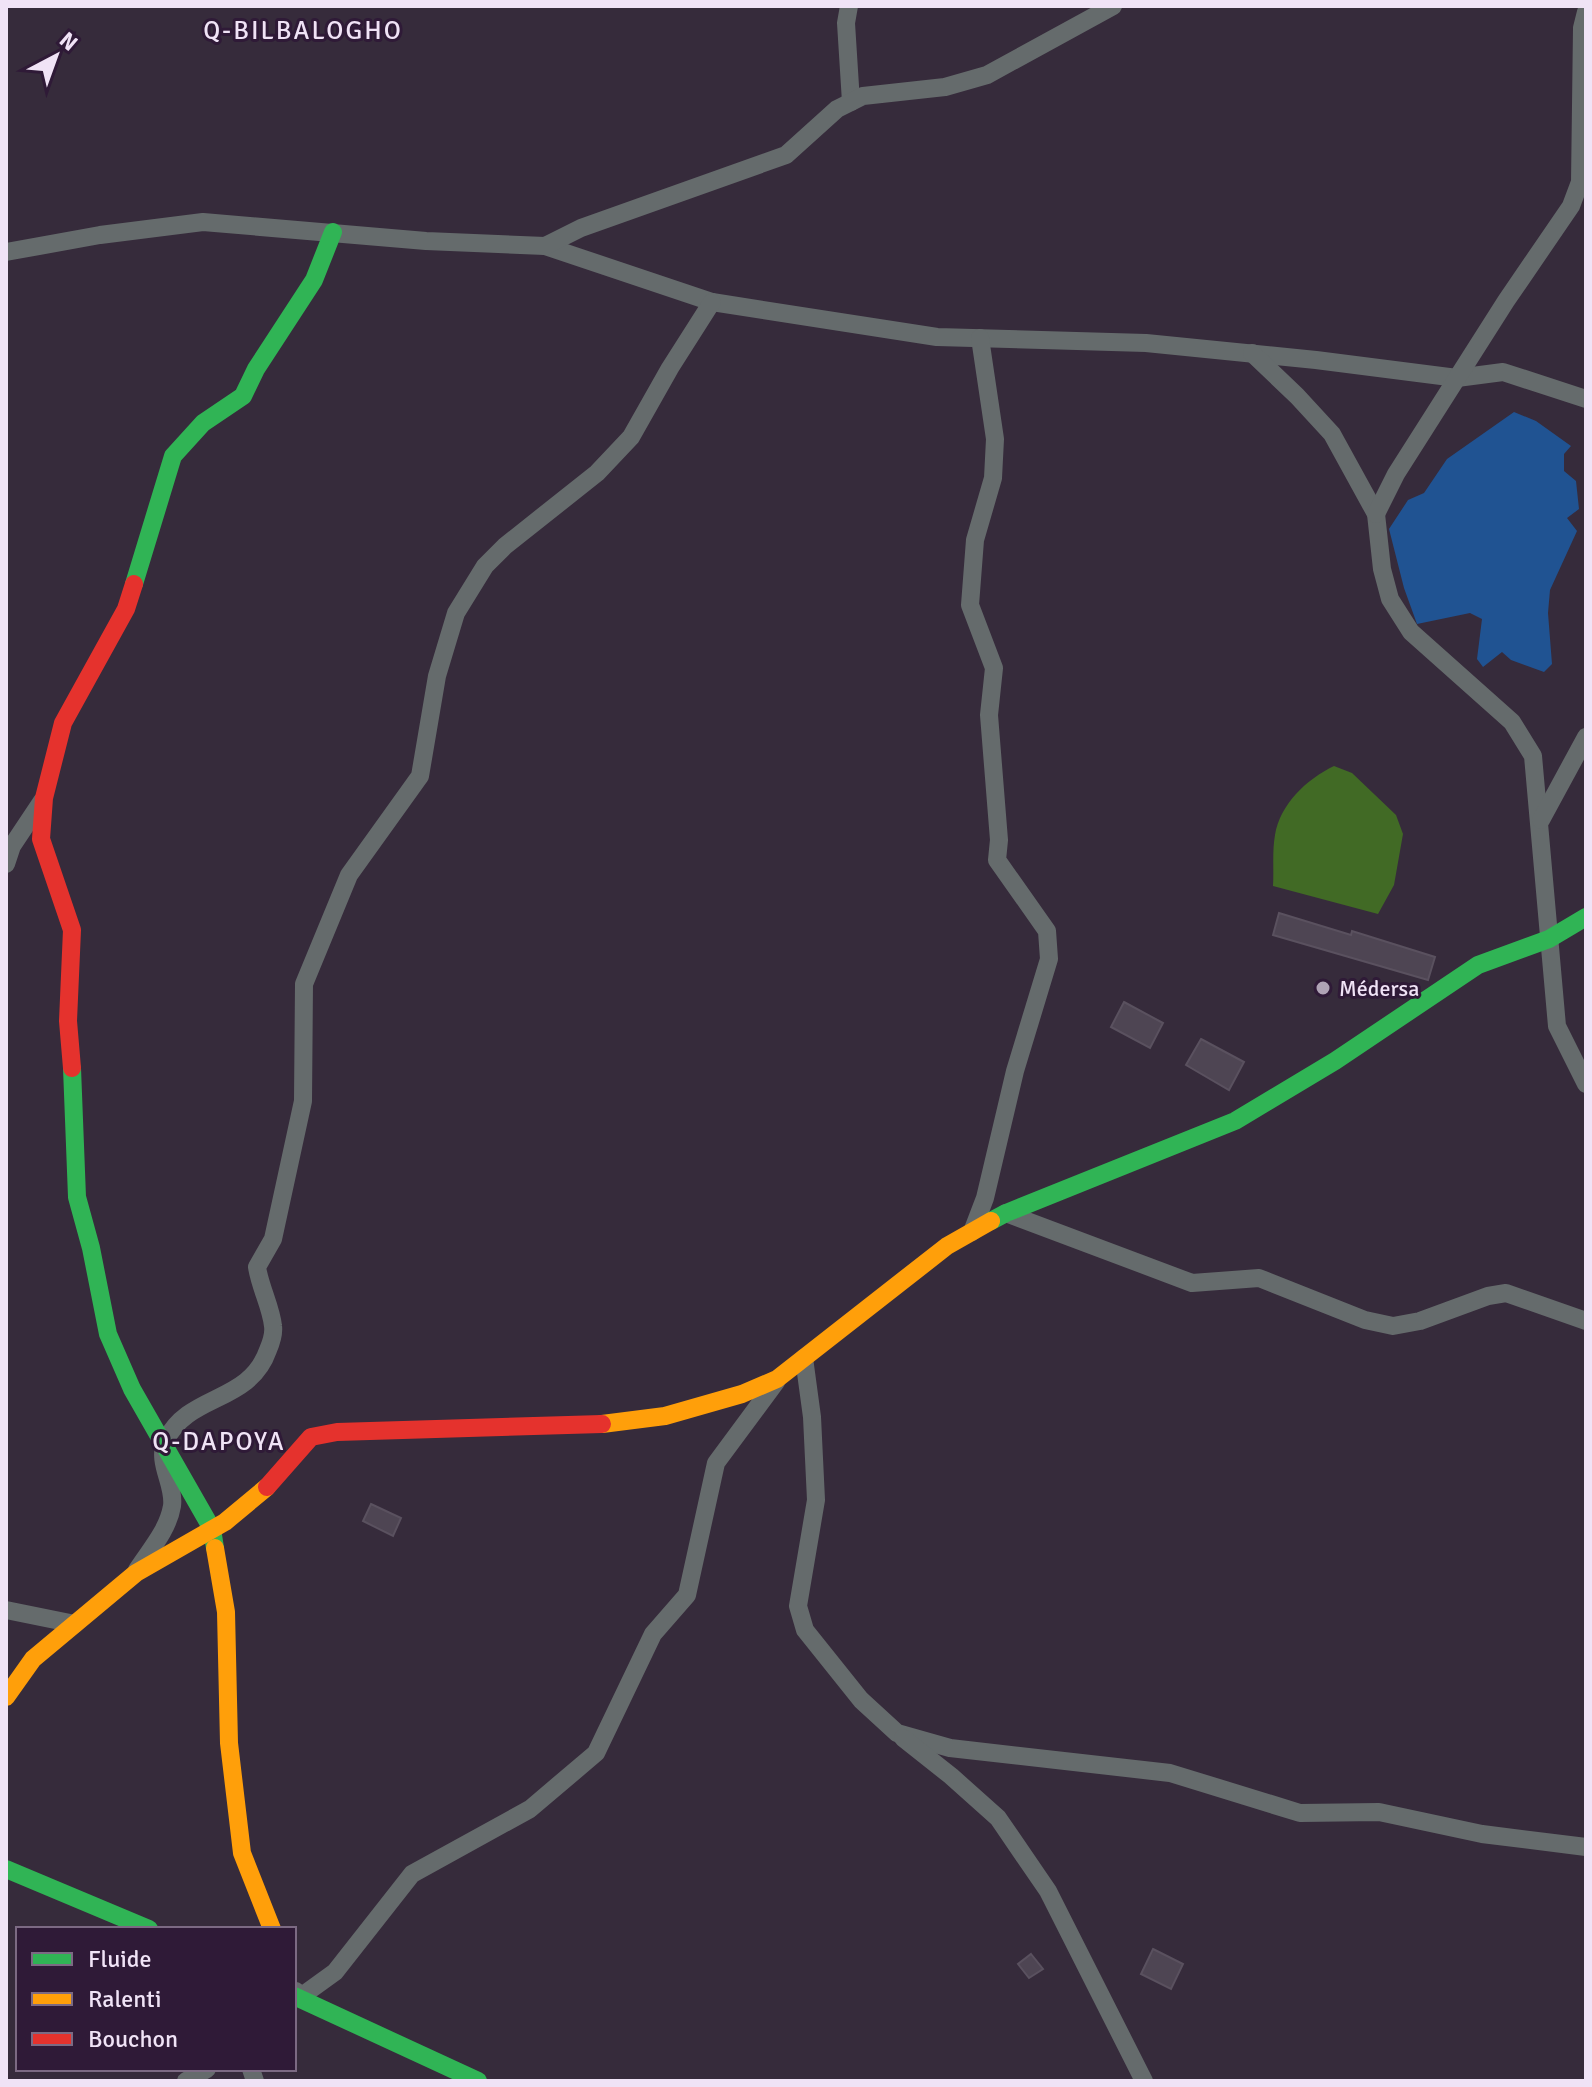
<svg xmlns="http://www.w3.org/2000/svg" width="1592" height="2087" font-family="Signika,sans-serif">
<style>
.forest{fill:#416a25}
.water{fill:#205392}
.building{fill:#4e4553;stroke:#5a515f;stroke-width:2}
.lines{fill:none;stroke-linecap:round;stroke-linejoin:round}
.street{stroke:#656b6c;stroke-width:18}
.fast{stroke:#30b455;stroke-width:18}
.slow{stroke:#ff9f0a;stroke-width:18}
.jam{stroke:#e5322d;stroke-width:18}
.poi-dot{fill:#afa3b5;stroke:#2f1a37;stroke-width:3}
.labels{text-anchor:middle;stroke-width:6;stroke-linejoin:round;paint-order:stroke}
.poi-label{font-size:22px;fill:#f0e3f6;stroke:#2f1a37;text-anchor:start}
.quarter-label{font-size:26px;letter-spacing:2px;fill:#f0e3f6;stroke:#2f1a37}
</style>
<rect width="100%" height="100%" fill="#362b3b"/>
<path class="forest" d="M1334,766L1352,773L1396,815L1403,834L1394,885L1378,914L1273,886C1274,870 1272,851 1275,835C1280,804 1307,779 1334,766Z"/>
<path class="water" d="M1514,412L1536,421L1571,446L1564,454V471L1576,481L1579,509L1567,518L1577,531L1550,590L1548,613L1552,664L1544,672L1511,660L1502,652L1483,667L1477,659L1482,619L1470,613L1417,624L1404,588L1389,529L1408,500L1424,493L1447,459Z"/>
<g class="building">
<path d="M1279,913L1351,935L1352,931L1435,957L1428,980L1273,935Z"/>
<path d="M1124,1002L1163,1023L1150,1048L1111,1027Z"/>
<path d="M1201,1039L1244,1062L1229,1090L1186,1065Z"/>
<path d="M371,1504L401,1518L393,1536L363,1521Z"/>
<path d="M1153,1949L1183,1964L1171,1989L1141,1974Z"/>
<path d="M1031,1954L1043,1969L1029,1978L1018,1964Z"/>
</g>
<g class="lines">
<g class="street">
<path d="M849,6L846,23L851,102"/>
<path d="M545,246L712,302L937,337L1146,343L1316,360L1457,378L1503,372L1586,399"/>
<path d="M6,252L100,235L203,222L426,241L545,246L581,228L786,155L837,109L863,96L945,87L987,75L1113,6"/>
<path d="M1252,353L1297,396L1332,434L1376,514L1382,569L1390,599L1411,632L1512,722L1533,756L1557,1026L1586,1084"/>
<path d="M1376,514L1396,474L1506,301L1571,206L1580,182L1582,28L1586,12"/>
<path d="M1541,820L1586,737"/>
<path d="M6,864L12,846L42,801"/>
<path d="M1006,1213L1192,1283L1259,1278L1365,1320L1393,1326L1420,1321L1488,1296L1506,1293L1586,1321"/>
<path d="M972,1232L985,1198L1015,1071L1049,959L1047,931L997,860L999,840L989,715L994,668L970,605L975,540L993,478L995,439L980,338"/>
<path d="M804,1358L812,1417L816,1500L798,1606L805,1630L861,1700L897,1733L950,1748L1170,1773L1300,1813L1379,1812L1482,1834L1586,1847"/>
<path d="M137,1570C150,1550 168,1530 172,1506C175,1484 156,1463 166,1440C189,1393 249,1404 268,1350C271,1343 274,1333 273,1326C271,1307 260,1287 257,1267L273,1239L303,1101L304,984L349,875L420,776L437,676L456,613L485,566L505,546L597,473L631,437L670,368L712,302"/>
<path d="M6,1610L75,1624"/>
<path d="M903,1738L951,1776L998,1818L1048,1891L1144,2081"/>
<path d="M296,1991L299,1998L335,1972L412,1874L530,1809L596,1753L653,1634L687,1595L716,1463L776,1382"/>
<path d="M251,2069L255,2081"/>
<path d="M186,2081L207,2069"/>
</g>
<g class="fast">
<path d="M134,584L173,456L203,423L243,396L256,369L314,280L333,232"/>
<path d="M72,1068L77,1197L91,1248L108,1334L132,1389L212,1529L215,1548"/>
<path d="M991,1221L1006,1213L1235,1121L1335,1061L1478,965L1549,939L1586,917"/>
<path d="M6,1869L149,1929"/>
<path d="M294,1996L478,2081"/>
</g>
<g class="slow">
<path d="M602,1424L665,1416L742,1394L777,1379L947,1246L991,1221"/>
<path d="M215,1548L226,1612L229,1743L242,1853L272,1929"/>
<path d="M6,1697L33,1659L136,1573L225,1522L267,1487"/>
</g>
<g class="jam">
<path d="M72,1068L68,1021L72,930L41,839L44,798L63,723L126,609L134,584"/>
<path d="M267,1487L311,1437L337,1432L602,1424"/>
</g>
</g>
<circle class="poi-dot" cx="1323" cy="988" r="8"/>
<g class="labels">
<g class="poi-label">
<text x="1339" y="996">Médersa</text>
</g>
<g class="quarter-label">
<text x="303" y="39">Q-BILBALOGHO</text>
<text x="219" y="1450">Q-DAPOYA</text>
</g>
</g>
<rect width="1592" height="2087" fill="none" stroke="#f0e3f6" stroke-width="16"/>
<rect x="16" y="1927" width="280" height="144" fill="#2f1a37" stroke="#7c6a83" stroke-width="2"/>
<rect x="32" y="1953" width="40" height="12" fill="#30b455" stroke="#7c6a83" stroke-width="2"/>
<text x="88" y="1967" font-size="24" fill="#f0e3f6">Fluide</text>
<rect x="32" y="1993" width="40" height="12" fill="#ff9f0a" stroke="#7c6a83" stroke-width="2"/>
<text x="88" y="2007" font-size="24" fill="#f0e3f6">Ralenti</text>
<rect x="32" y="2033" width="40" height="12" fill="#e5322d" stroke="#7c6a83" stroke-width="2"/>
<text x="88" y="2047" font-size="24" fill="#f0e3f6">Bouchon</text>
<g transform="translate(56 56) rotate(41)" stroke="#2f1a37" stroke-width="6" paint-order="stroke">
<path d="M0-6L14 30L0 20L-14 30Z" fill="#f0e3f6"/>
<text y="-12" font-size="22" font-weight="bold" text-anchor="middle" fill="#f0e3f6">N</text>
</g>
</svg>
